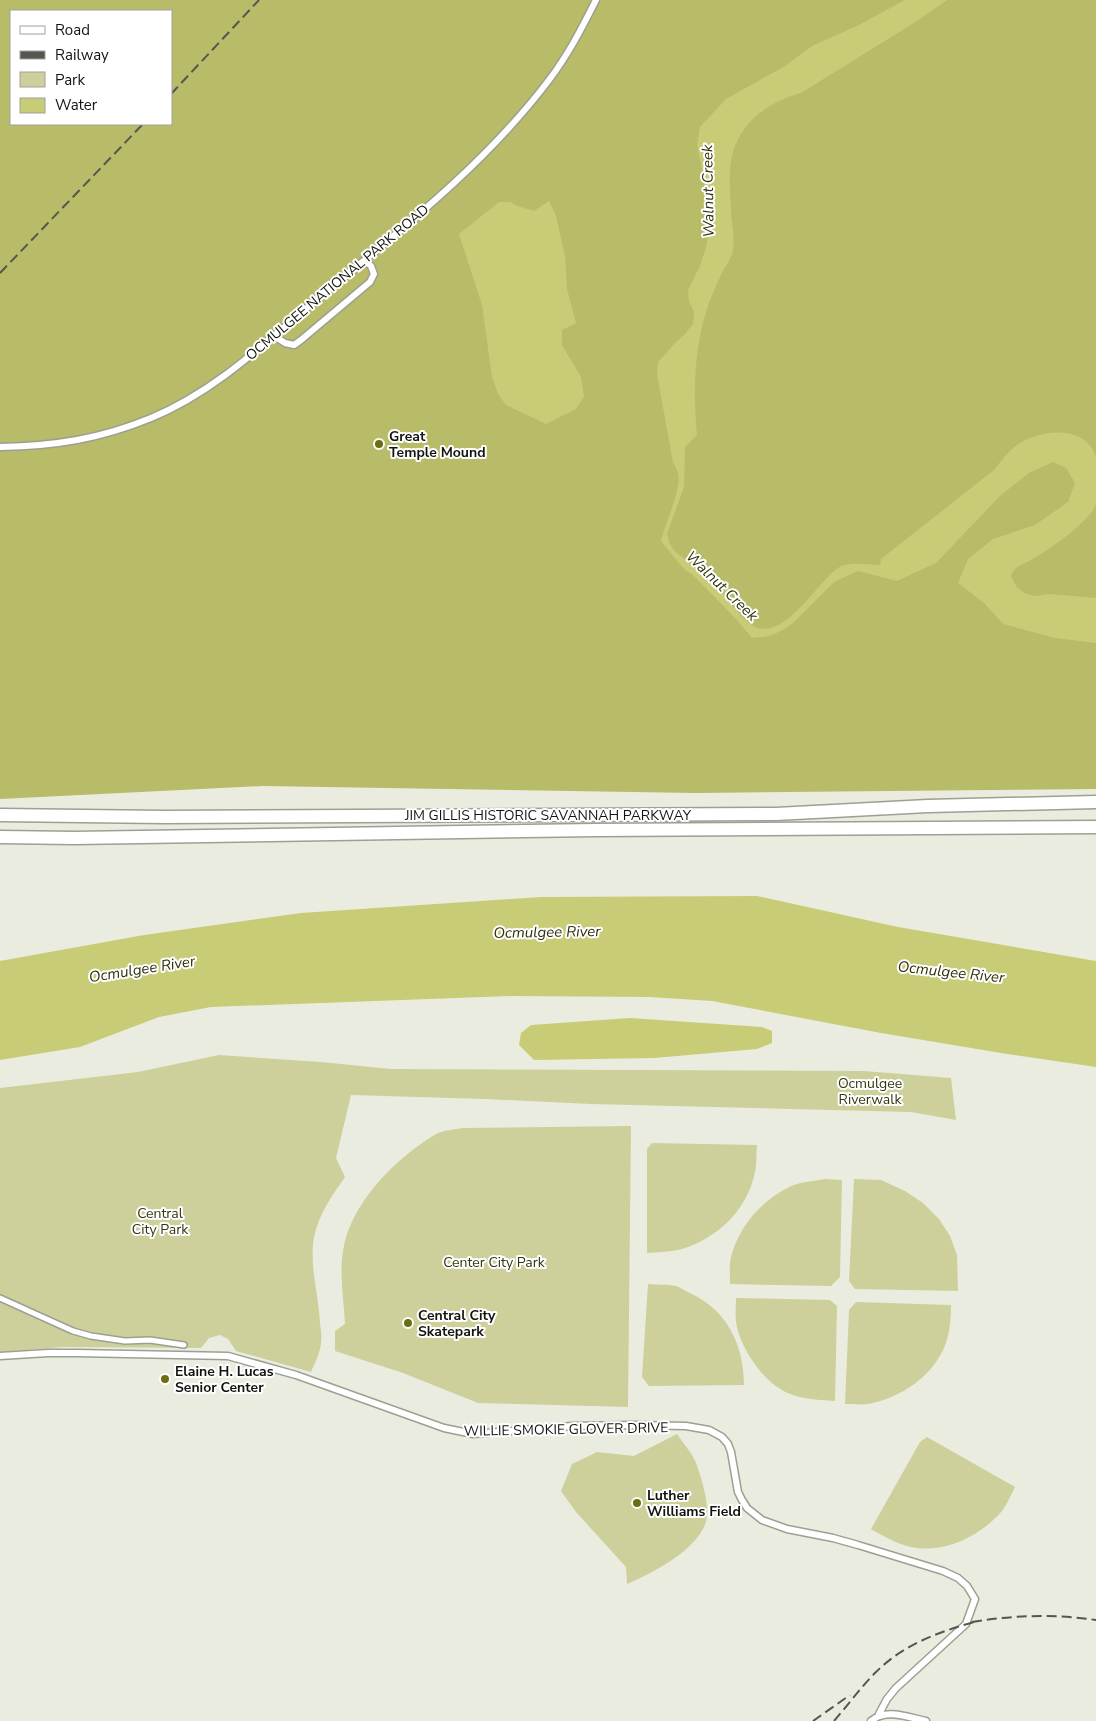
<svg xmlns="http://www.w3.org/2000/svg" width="1096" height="1721" font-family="'Nunito Sans',sans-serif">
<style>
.green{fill:#cdd09b}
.forest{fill:#b8bb67;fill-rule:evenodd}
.water{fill:#c8cc77}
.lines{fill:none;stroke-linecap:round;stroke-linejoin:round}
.pedestrian-casing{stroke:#9e9f93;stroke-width:8}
.minor-casing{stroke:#9e9f93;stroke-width:9}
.motorway-casing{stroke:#9e9f93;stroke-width:15}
.pedestrian{stroke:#fff;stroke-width:5}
.minor{stroke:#fff;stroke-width:6}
.motorway{stroke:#fff;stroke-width:12}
.rail{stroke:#55564f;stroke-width:2;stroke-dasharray:10 5;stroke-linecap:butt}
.poi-dot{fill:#6c6e10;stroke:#fff;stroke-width:2}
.labels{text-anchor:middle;stroke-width:4;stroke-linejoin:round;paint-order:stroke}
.street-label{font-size:14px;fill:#13130f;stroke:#fff}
.poi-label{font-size:14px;font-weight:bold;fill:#13130f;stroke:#fff;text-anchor:start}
.park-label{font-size:14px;fill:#353712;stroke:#fff}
.water-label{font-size:15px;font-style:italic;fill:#30310c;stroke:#fff}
</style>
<rect width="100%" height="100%" fill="#ebece0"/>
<g class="green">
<path d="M219,1055L321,1062L391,1069L864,1071L951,1078L956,1120L911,1112L591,1104L484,1099L351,1095L336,1158L345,1177C332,1196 319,1213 314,1237C309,1266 319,1295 320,1324C321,1330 322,1337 321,1343C320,1353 315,1363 311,1372L236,1351L228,1339L220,1335L209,1338L201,1348L64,1347L0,1352V1088L138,1072Z"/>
<path d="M631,1126L628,1407L478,1403L403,1373L335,1351V1331L345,1324C344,1300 339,1275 343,1251C350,1203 396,1158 436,1134C443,1130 454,1130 462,1128Z"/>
<path d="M652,1143L757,1145C756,1154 757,1164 755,1172C747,1211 716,1240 678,1250C668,1252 657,1252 647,1253V1149Z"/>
<path d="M825,1179L842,1180L840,1277L831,1286L730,1284C730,1275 729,1265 731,1257C739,1226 762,1200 791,1186C801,1182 814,1181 825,1179Z"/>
<path d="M854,1179L881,1180L905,1191L923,1203L939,1219L950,1236L957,1255L958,1291L855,1289L849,1281Z"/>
<path d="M648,1284C657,1285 667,1284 676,1286C680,1287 685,1291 690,1293C727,1310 744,1345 744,1385L649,1386L642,1377Z"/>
<path d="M736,1298L830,1300L837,1306L835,1401C817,1400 794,1399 779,1388C760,1377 738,1343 736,1321C735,1314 736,1306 736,1298Z"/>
<path d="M856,1302L951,1305C951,1318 950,1330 946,1343C934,1376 901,1398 868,1404C860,1405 852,1404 845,1404L849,1310Z"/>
<path d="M677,1434C683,1443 692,1453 696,1463C701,1476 709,1503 707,1516C704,1547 653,1573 627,1584L626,1567L576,1512L561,1491L572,1464L597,1452L634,1456Z"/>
<path d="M927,1437L1015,1487C1011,1495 1007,1504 1002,1511C982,1534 949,1552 917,1548C900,1546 885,1537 871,1529L920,1442Z"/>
</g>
<path class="forest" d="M0,0H1096V789L695,793L263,786L0,799ZM11,11H171V124H11Z"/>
<g class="water">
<path d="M905,0H947L917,21L801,93C763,103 732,129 730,171C729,185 731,200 731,213C732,224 735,241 733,251C731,259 724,268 721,275C716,284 713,294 709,303C694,345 693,391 697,435L685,447L684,487L667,534C671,556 684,555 696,567C700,571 702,576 706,579C709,581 713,583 716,585C719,588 722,593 725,597C732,606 742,618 752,625C782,645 818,581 838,568C849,561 868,565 880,565L881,559L994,470C1002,460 1009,450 1020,443C1044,429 1086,425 1096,457C1096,464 1096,473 1096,480C1096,487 1096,496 1096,503C1092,521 1047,551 1031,560C1022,565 1014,566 1011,576L1016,586L1024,593L1034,596L1050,594L1096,598V643L1055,638L1003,624L984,603L958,583L968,559L993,539L1035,525L1068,502L1075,483L1066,468L1053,462L1029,473L1001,495L936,563L897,581L858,571L834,582L793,623L783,630L770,636L752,638L737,620L694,576L683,568L661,541C665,523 682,489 678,473C677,469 675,466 673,462L657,374L658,362L676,342L685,334L693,324L694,312L689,301L688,290L700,266L707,244L709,204L697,145L700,127L726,99L785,66L812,46L859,25Z"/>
<path d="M549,201L556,216L565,256L567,289L576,323L562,330V345L581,377L584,397L576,409L546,424L506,405L498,394L492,377L482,305L459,234L499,202H510L517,206L534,211Z"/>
<path d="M757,896L898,927L1096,961V1067L1007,1054L881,1033L712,1001L649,997L512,996L211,1007L159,1017L80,1047L0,1060V961L144,935L301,913L541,897Z"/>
<path d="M630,1018L762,1027L772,1031V1043L757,1049L654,1058L534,1060L519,1045L521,1033L531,1025Z"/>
</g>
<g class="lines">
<g class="pedestrian-casing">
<path id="pedestrian" d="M0,1298L73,1331L91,1336L125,1341L150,1340L184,1345"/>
</g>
<g class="minor-casing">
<g id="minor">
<path d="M274,336L285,343L294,345L301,340L370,282L374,274L371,266L365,260"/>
<path d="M0,447C55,446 100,439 151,418C214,392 264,344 315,301C397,233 484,166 549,80C568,55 582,28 596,0"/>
<path d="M0,1356L48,1353H77L228,1356L296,1375L444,1428L473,1434L572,1426L634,1425L686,1426L709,1430L722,1437L728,1444L731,1452L738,1492L742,1500L747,1508L762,1520L787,1529L833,1538L858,1545L943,1571L958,1578L967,1586L975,1599L966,1624L896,1688L887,1699L879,1714"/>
<path d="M871,1721C886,1708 907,1717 926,1721"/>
</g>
</g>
<g class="motorway-casing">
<g id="motorway">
<path d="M0,815L164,817L776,814L928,806L1096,802"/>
<path d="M0,837L74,838L596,830L1096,827"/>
</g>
</g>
<use href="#pedestrian" class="pedestrian"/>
<use href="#minor" class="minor"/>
<use href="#motorway" class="motorway"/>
<g class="rail">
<path d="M171,94L259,0"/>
<path d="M0,273L143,124"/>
<path d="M972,1622C1013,1615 1055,1614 1096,1620"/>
<path d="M813,1721L850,1695"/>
<path d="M834,1721C848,1705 861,1687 876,1672C904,1644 941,1631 978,1621"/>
</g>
</g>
<g class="poi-dot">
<circle cx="379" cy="444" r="5"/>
<circle cx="408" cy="1323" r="5"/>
<circle cx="165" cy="1379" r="5"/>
<circle cx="637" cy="1503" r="5"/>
</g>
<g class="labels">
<g class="street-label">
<text transform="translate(337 282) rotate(-40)" y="5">OCMULGEE NATIONAL PARK ROAD</text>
<text x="548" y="820">JIM GILLIS HISTORIC SAVANNAH PARKWAY</text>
<text transform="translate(566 1429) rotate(-1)" y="5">WILLIE SMOKIE GLOVER DRIVE</text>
</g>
<g class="poi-label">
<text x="389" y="441">Great<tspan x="389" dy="16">Temple Mound</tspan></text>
<text x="418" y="1320">Central City<tspan x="418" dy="16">Skatepark</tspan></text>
<text x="175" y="1376">Elaine H. Lucas<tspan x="175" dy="16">Senior Center</tspan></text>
<text x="647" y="1500">Luther<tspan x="647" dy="16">Williams Field</tspan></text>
</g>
<g class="park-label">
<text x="870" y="1088">Ocmulgee<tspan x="870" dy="16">Riverwalk</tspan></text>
<text x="160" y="1218">Central<tspan x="160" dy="16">City Park</tspan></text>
<text x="494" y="1267">Center City Park</text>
</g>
<g class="water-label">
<text transform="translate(708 191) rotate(-91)" y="5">Walnut Creek</text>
<text transform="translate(722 586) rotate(44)" y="5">Walnut Creek</text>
<text transform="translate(547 932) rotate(-1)" y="5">Ocmulgee River</text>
<text transform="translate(142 969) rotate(-9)" y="5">Ocmulgee River</text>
<text transform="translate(951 972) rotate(6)" y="5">Ocmulgee River</text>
</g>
</g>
<rect x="10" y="10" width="162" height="115" fill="#ffffff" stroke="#a1a19f"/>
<rect x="20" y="26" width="25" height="8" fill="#ffffff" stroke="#a1a19f"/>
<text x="55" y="35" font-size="15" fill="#13130f">Road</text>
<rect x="20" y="51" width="25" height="8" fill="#55564f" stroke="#a1a19f"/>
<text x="55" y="60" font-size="15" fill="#13130f">Railway</text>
<rect x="20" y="72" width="25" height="15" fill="#cdd09b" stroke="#a1a19f"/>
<text x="55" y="85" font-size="15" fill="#13130f">Park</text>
<rect x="20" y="98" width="25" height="15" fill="#c8cc77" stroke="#a1a19f"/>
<text x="55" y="110" font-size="15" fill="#13130f">Water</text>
</svg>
